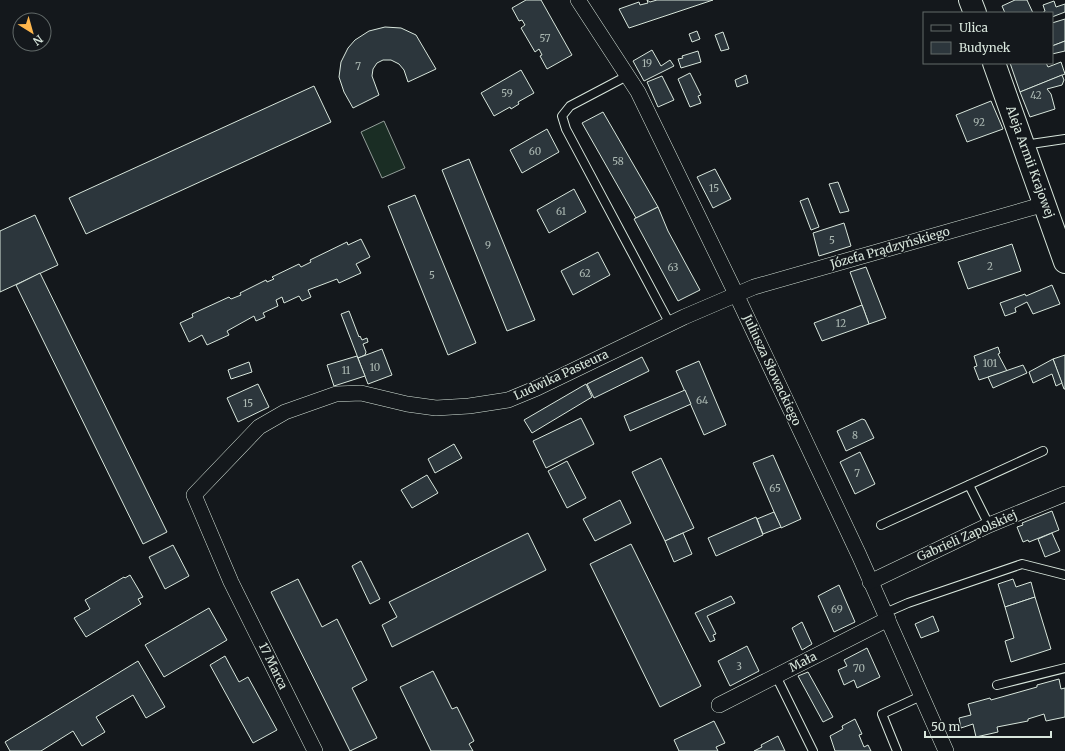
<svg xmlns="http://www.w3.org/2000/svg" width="1065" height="751" font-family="Merriweather,serif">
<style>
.green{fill:#1a2d24;stroke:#939e99}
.building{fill:#2c363c;stroke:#d8e6dc}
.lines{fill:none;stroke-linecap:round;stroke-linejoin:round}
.service-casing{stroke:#d8e6dc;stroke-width:10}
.minor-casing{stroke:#d8e6dc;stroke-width:16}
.primary-casing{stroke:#d8e6dc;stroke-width:24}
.service{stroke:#14181c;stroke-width:8}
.minor{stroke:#14181c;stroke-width:15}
.primary{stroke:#14181c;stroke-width:22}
.labels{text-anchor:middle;stroke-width:3;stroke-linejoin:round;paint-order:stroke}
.number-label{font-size:10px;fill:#adbab4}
.street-label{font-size:12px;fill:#d8e6dc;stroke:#14181c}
</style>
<rect width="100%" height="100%" fill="#14181c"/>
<path class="green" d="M384,121L405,168L382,178L361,132Z"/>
<g class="building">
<path d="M526,0H541L572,55L547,69L540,56L542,55L539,49L535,52L521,28L525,25L522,20L519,21L512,8Z"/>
<path d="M647,0L650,2L657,0H713L629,28L619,9L639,2L640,5L648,3Z"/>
<path d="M1015,0H1027L1033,13H1005L1002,6Z"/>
<path d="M1054,1L1056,7L1065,4V12L1052,17V13H1042L1045,11L1043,5Z"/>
<path d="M1065,19V41L1052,46V23Z"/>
<path d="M385,27L401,28L416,35L436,69L408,82L404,70L399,64L391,60H383L377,63L373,69L372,76L379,95L353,108L344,92L339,77L341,62L348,48L355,40L369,31Z"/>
<path d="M697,31L700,39L692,42L689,34Z"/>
<path d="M723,32L729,49L721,51L715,35Z"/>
<path d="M1065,41V51L1052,54V46Z"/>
<path d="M652,50L661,66L670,60L674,66L644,81L633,61Z"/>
<path d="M698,51L701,62L681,68L678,59L683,58L682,56Z"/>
<path d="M1061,62L1065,74L1020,92L1010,63H1046L1048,67Z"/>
<path d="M521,70L534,93L518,102L519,104L511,109L510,107L494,116L481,93Z"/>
<path d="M690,73L701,95L698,96L701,103L690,107L678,79Z"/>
<path d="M746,75L748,83L737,87L735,80Z"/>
<path d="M1062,75L1064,80L1062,85L1047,89L1051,94L1055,109L1030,117L1020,92Z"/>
<path d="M662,76L674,100L658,107L647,82Z"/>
<path d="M314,86L331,122L86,234L69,198Z"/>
<path d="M991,101L1003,129L967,142L956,115Z"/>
<path d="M603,112L658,207L636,218L582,123Z"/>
<path d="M547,129L559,152L522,173L510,150Z"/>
<path d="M469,159L535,320L507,331L442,170Z"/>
<path d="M715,169L731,199L713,208L697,177Z"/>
<path d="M838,182L849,211L840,213L829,184Z"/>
<path d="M574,189L586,212L549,233L537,210Z"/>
<path d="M415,195L476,343L448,355L388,206Z"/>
<path d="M808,198L819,227L811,230L800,201Z"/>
<path d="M658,207L668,231L700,290L678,301L634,219Z"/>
<path d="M35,215L58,265L0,292V231Z"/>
<path d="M844,223L851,246L819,256L813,233Z"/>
<path d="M361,239L370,257L356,264L361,273L339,283L337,279L308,290L311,297L302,301L299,296L284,303L282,297L276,300L278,306L263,313L265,317L256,321L254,316L227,331L229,335L207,345L202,335L189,342L180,323L193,317L192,314L229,297L231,299L241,295L240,293L266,280L267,282L274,279L272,277L299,264L301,267L311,262L310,260L347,242L348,245Z"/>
<path d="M1012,244L1021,271L968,289L958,262Z"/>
<path d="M598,252L610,275L573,295L561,271Z"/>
<path d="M866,267L886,318L869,324L850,272Z"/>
<path d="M40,273L167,532L143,544L16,285Z"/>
<path d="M1052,285L1060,304L1033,314L1027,302L1015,308L1016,312L1005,316L1000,303L1025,294L1026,296Z"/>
<path d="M862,305L869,324L822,341L814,323Z"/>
<path d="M349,311L359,337L360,336L362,340L367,338L368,342L363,344L366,352L365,355L358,358L341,314Z"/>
<path d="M998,347L1000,353L998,354L1007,371L979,380L974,367L977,366L974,356Z"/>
<path d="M382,349L392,375L368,384L358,358Z"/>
<path d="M1065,355V389H1064L1053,359Z"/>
<path d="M357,356L365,376L334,386L327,365Z"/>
<path d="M642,357L649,371L594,398L587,384Z"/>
<path d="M1053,359L1062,383L1056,386L1052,374L1033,383L1029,372Z"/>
<path d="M699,361L726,425L704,435L676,371Z"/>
<path d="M249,362L252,372L231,379L228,370Z"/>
<path d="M1023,365L1027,373L993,388L988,377Z"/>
<path d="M258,384L269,407L238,422L227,398Z"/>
<path d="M586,384L592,397L532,433L524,420Z"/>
<path d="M685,390L691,404L630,431L624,416Z"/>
<path d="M581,418L594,444L546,468L533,441Z"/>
<path d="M862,419L865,420L874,438L846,451L837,431Z"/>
<path d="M454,444L462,458L435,473L428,459Z"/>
<path d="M860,452L875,484L855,494L840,462Z"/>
<path d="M773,455L801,519L781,528L753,463Z"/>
<path d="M661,458L694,528L665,541L632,472Z"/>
<path d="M567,461L586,498L567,508L548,471Z"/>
<path d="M427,475L438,493L412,508L401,490Z"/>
<path d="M620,500L631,523L595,541L583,519Z"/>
<path d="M1052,511L1059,530L1029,542L1028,540L1023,542L1017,527L1023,525L1022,523Z"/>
<path d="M774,512L781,527L763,534L757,519Z"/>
<path d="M756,517L763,535L716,556L708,538Z"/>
<path d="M528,533L546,570L392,647L382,625L397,617L389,602Z"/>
<path d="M683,533L692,554L674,562L665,541Z"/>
<path d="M1052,533L1060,551L1045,557L1038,539Z"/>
<path d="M631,544L701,686L660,707L590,564Z"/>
<path d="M173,545L189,576L165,589L149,557Z"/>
<path d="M361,561L380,599L370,604L352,566Z"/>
<path d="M130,575L143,597L138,599L141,604L86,637L74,618L90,609L85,600L124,577L125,578Z"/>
<path d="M298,579L322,627L337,619L367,680L352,688L377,738L350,751L271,592Z"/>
<path d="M1013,579L1016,587L1031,582L1035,597L1005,607L998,584Z"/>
<path d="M839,585L855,622L834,632L818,596Z"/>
<path d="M731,596L735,603L707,616L716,634L713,635L715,640L710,642L695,613Z"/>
<path d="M1035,597L1051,649L1011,662L1005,641L1014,638L1005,607Z"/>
<path d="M209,608L227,640L164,677L145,645Z"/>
<path d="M933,616L939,631L921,638L915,624Z"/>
<path d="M802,622L812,644L802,650L792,628Z"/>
<path d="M747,646L759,671L730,686L718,661Z"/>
<path d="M867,648L880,677L857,688L854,680L844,685L838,670L847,666L844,660Z"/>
<path d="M225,656L239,682L248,677L277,730L253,743L210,665Z"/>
<path d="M138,661L165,707L146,718L133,695L96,717L105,732L82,746L73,731L41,751H10L5,742Z"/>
<path d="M433,671L452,709L457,707L474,741L469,744L473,751H431L400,687Z"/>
<path d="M808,672L833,717L823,722L798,676Z"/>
<path d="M1059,679L1061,689L1065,688V717L1046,721L1044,714L1028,719V721L997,727L998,732L976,737L973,724L961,728L959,718L971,715L968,704L990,698L991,700L1037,687V685Z"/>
<path d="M855,719L862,734L859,735L864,747L868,745L871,751H835L830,736L843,729L842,726Z"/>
<path d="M714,721L725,743L716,747L718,751H679L674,740Z"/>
<path d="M778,736L785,751H754L762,747L761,745Z"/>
</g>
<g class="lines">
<g class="service-casing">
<g id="service">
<path d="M627,76L570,106L562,116L566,129L670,324"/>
<path d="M1024,145L1065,139"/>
<path d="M969,485L989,525"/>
<path d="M881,525L1043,451"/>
<path d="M885,613L908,603L1022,564L1065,575"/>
<path d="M776,676L813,751"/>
<path d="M997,685L1065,668"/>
<path d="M897,751L882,714L921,696"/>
</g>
</g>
<g class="minor-casing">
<g id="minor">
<path d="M578,0L638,92L736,294L859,555L946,751"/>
<path d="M870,582L989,525L1065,494"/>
<path d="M719,705L888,619"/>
<path d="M315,751L231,582L194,495L259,427L285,412L336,394L361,393L407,404L436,408L469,406L508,400L537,388L684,317L754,287L1045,204"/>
</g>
</g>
<g class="primary-casing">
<g id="primary">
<path d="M970,0L975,13"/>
<path d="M994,63L1065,262"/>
</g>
</g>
<use href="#service" class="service"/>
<use href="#minor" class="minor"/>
<use href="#primary" class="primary"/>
</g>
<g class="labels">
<g class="number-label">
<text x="545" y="42">57</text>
<text x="647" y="67">19</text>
<text x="358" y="70">7</text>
<text x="507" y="97">59</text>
<text x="1036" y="99">42</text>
<text x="979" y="126">92</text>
<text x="535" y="155">60</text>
<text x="618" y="165">58</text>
<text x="714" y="192">15</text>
<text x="561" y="215">61</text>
<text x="832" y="244">5</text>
<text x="488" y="249">9</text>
<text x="990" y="270">2</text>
<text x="673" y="271">63</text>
<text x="585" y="277">62</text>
<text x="432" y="279">5</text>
<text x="841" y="327">12</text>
<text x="990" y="367">101</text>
<text x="375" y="371">10</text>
<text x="346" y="374">11</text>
<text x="702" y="404">64</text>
<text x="248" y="407">15</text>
<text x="855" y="439">8</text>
<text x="857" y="477">7</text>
<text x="775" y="492">65</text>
<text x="837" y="613">69</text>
<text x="739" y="670">3</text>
<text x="859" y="672">70</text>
</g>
<g class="street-label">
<text transform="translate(1030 162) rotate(70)" y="4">Aleja Armii Krajowej</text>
<text transform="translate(890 248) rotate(-16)" y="4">Józefa Prądzyńskiego</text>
<text transform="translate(772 370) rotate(65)" y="4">Juliusza Słowackiego</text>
<text transform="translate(561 375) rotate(-25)" y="4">Ludwika Pasteura</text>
<text transform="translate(967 536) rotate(-24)" y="4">Gabrieli Zapolskiej</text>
<text transform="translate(803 662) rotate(-27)" y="4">Mała</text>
<text transform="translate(273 666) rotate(64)" y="4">17 Marca</text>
</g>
</g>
<rect x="923" y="12" width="130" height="52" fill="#14181c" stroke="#626a69"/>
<rect x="931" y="25" width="20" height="6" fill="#14181c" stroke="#626a69"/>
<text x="959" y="32" font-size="12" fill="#d8e6dc">Ulica</text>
<rect x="931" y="42" width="20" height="12" fill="#2c363c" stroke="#626a69"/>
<text x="959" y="52" font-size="12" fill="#d8e6dc">Budynek</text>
<g transform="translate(32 32) rotate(143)"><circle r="19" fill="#14181c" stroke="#626a69"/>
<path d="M0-3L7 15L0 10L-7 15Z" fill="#ffb74d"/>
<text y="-6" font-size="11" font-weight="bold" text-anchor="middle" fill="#d8e6dc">N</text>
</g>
<path d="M925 731v6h126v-6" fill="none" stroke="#d8e6dc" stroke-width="2"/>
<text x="931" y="731" font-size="12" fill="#d8e6dc" stroke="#14181c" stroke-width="3" paint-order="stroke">50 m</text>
</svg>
